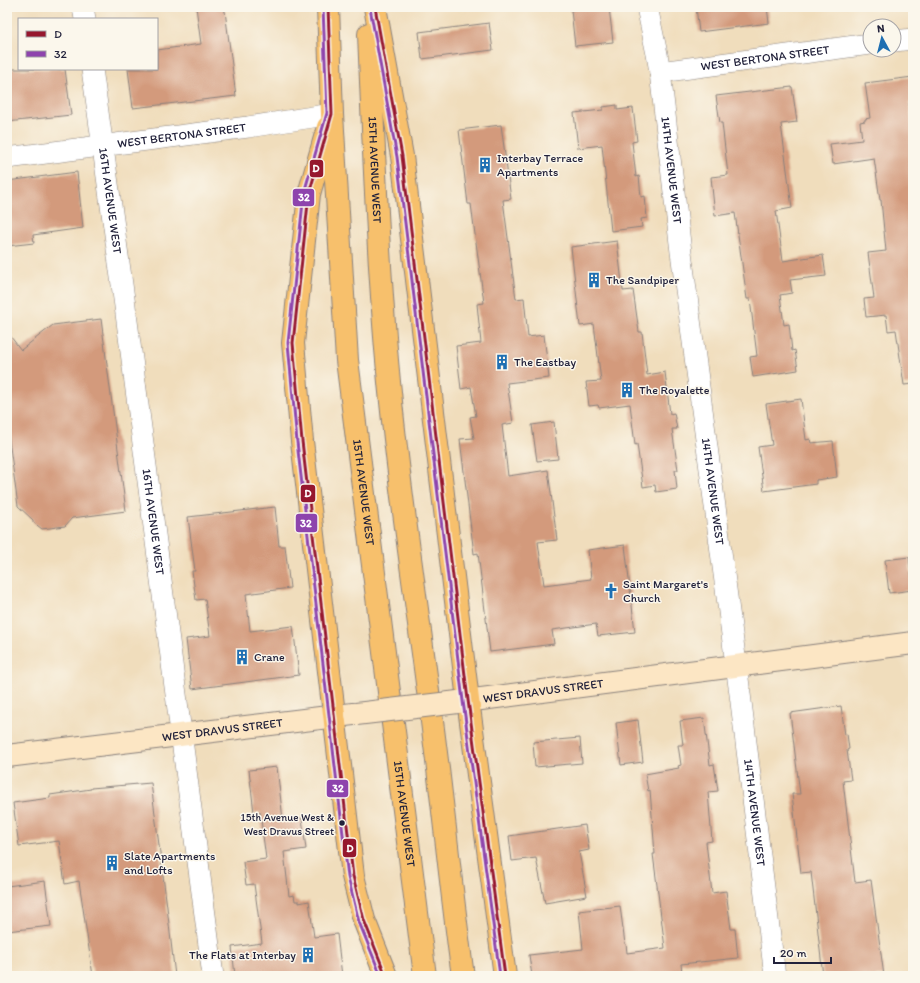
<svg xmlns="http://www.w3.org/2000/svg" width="920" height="983" font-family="Itim,sans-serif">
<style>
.building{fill:#d39a7c}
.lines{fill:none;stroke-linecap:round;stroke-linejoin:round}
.street-casing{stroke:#89807c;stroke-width:22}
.secondary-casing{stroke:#89807c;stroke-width:24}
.primary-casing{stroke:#89807c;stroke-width:24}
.street{stroke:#fff;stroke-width:21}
.secondary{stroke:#fce6c4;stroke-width:22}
.primary{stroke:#f7c06c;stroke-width:22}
.secondary-bridge-casing{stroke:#89807c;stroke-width:24;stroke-linecap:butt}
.secondary-bridge{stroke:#fce6c4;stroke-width:22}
.bus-1-casing{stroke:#fbf7ec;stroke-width:6}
.bus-2-casing{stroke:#fbf7ec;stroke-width:6}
.bus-1{stroke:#96172e;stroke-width:3}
.bus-2{stroke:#8e44ad;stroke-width:3}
.bus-dot{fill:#22223b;stroke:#fbf7ec;stroke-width:1.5}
.labels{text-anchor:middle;stroke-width:3;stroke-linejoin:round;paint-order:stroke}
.bus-label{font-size:11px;fill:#22223b;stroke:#fbf7ec;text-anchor:end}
.street-label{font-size:12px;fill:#22223b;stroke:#fbf7ec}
.poi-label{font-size:12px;fill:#22223b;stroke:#fbf7ec;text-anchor:start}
.line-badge{stroke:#fbf7ec;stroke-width:1.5}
.badge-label{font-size:11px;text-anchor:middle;font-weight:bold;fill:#fff}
</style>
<rect width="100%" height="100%" fill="#fbf7ec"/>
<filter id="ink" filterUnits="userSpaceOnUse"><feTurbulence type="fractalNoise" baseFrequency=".025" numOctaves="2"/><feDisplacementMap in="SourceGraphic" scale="8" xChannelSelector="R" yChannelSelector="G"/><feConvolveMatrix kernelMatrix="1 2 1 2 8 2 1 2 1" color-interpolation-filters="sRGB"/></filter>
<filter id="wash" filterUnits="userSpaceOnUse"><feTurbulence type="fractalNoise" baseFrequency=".012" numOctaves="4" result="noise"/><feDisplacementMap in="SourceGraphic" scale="16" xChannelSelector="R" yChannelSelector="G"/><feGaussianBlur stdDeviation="0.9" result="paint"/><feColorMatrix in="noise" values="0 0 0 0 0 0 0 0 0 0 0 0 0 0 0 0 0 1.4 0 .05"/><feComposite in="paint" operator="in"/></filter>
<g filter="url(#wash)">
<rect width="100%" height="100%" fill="#f0ddbc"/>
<g id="blocks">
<g class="building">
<path d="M196,7H223L224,11H225L236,96L133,108L128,69H157V50L201,44Z"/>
<path d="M599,7H609L613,42L575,46L571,10Z"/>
<path d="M696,7H767L769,23L699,32Z"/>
<path d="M489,23L493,50L422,59L419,32Z"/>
<path d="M7,69H65L71,115L7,122Z"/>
<path d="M913,77V103H909L913,134V384L904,385L896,330L888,331L886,315L866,317L864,299L874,298L868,253L886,251L881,200H880L874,158L833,164L830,144L862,140L860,122L865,121V119L870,118L865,83Z"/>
<path d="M792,87L797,122L781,124L792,208L776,211L783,261L823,255L826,276L790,280L792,293L780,295L784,325L789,324L792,351L795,350L798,370L753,377L750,357L757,356L750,299H747L735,213L715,216L711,177L728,175L722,123H720L716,96Z"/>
<path d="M617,105V110L633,108L637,141L632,142L636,177L639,176L641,197L645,196L647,218L641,219L642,227L611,231L602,145L578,148L574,113L603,110V107Z"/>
<path d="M501,125L511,199L503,200L516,299L524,298L528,337L544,335L549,378L507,383L513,423L502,425L508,476L548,470L557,540L538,542L544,585L591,579L588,550L625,545L635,632L598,636L596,624L552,630L554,644L490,652L478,553L474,554L460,439L474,438L470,417L476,416L471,387L461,389L456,346L481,343L477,304L484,303L471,204H468L459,130Z"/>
<path d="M77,172L83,228L33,235L34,243L7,246V181Z"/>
<path d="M617,241L623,291L633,290L639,332H642L647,375L665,372L670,414L674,413L677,429H672L678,470H675L677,489L656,492L655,485L643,487L637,444L635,445L630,404L599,408L598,405L589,406L586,382L601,381L594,324L580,326L571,247Z"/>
<path d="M101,319L126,511L72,518L65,526L42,529L33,522V520L18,506L7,425V332L21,350L53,325Z"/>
<path d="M801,399L806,440L810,439L811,443L833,441L837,477L816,480V484L764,491L758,447L772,445L766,404Z"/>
<path d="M554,422L558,459L537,461L532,425Z"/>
<path d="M275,507L279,546H285L290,588L246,594L250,631L293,626L299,675L192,689L186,639L210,636L205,599L196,600L192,571H195L188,517Z"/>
<path d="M909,557L913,590L889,593L885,560Z"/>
<path d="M841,706L845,735L847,734L849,749L847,750L851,780L843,781L855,882L871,880L884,976H823L811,872L801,873L792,794H800L790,713Z"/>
<path d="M704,718L710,765L714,764L718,791L708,792L712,841L706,842L712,893L726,891L731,929H735L738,958L681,964L682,973L653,976H532L529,955L583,949L579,911L620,906L625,944H626L627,953L665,948L653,854H655L650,790L648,791L645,774L679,768L678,766L681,765L678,745H683L680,721Z"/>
<path d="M638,720L643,762L621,765L616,723Z"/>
<path d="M580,738L582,763L535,767L533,742Z"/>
<path d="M277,767L283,820L302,818L306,849L284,852L289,896L294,895L295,901H299V903L309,901L314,937L337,934L342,976H235L232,947L262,943L254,884L246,885L243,862L266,859L260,812L254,813L249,770Z"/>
<path d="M151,783L167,907L175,976H93L79,881L65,884L59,841L19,846L13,803L50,798V795L91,789V788Z"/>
<path d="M585,825L589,850L579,852L587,896L545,903L536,858L512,861L509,836Z"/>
<path d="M45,881L51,926L7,931V886Z"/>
</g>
</g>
</g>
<g filter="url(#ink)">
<use href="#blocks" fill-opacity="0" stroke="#89807c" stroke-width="1"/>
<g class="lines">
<g class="street-casing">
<g id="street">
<path d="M83,7L85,19"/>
<path id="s1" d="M647,7L657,54L660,72L681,252L740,694L775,976"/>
<path d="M894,41L913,39"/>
<path id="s2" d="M92,69L125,306L213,976"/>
<path id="s3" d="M660,72L870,44"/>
<path id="s4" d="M7,158L248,127L332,114"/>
</g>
</g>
<g class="secondary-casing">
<g id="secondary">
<path id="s5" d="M458,702L913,643"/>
<path id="s6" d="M7,756L353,714"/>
</g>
</g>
<g class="primary-casing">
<g id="primary">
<path id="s7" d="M328,7L332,114L347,360L425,976"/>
<path d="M375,7L402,156L468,700L505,976"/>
<path id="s8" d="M369,34C373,126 376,218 383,310C393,456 417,600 435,745C445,822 452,899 463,976"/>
<path d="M328,127L309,194L293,343L302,441L353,876L364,920L386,976"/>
</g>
</g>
<use href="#street" class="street"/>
<use href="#secondary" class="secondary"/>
<use href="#primary" class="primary"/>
<g class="secondary-bridge-casing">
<path id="secondary-bridge" d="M356,714L458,702"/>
</g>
<use href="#secondary-bridge" class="secondary-bridge"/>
<g class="bus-1-casing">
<g id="bus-1">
<path d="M328,7L332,114L309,194L293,343L302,441L353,876L364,920L386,976"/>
<path d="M375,7L402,156L468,700L505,976"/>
</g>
</g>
<g class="bus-2-casing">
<g id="bus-2">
<path d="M323,7L327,113L304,193L288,343L297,442L348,877L359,922L381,976"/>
<path d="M370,8L397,157L463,701L500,976"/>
</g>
</g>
<use href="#bus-1" class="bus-1"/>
<use href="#bus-2" class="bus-2"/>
</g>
</g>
<defs>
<g id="building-bare" transform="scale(1.2)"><path d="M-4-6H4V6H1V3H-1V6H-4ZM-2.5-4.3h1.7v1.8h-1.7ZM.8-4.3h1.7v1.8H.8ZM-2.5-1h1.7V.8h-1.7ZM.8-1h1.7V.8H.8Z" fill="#1f6fb2" stroke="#fbf7ec" stroke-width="2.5" paint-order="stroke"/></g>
<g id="church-bare" transform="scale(1.2)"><path d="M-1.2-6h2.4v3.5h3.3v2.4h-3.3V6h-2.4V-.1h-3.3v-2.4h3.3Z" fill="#1f6fb2" stroke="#fbf7ec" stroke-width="2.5" paint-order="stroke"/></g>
</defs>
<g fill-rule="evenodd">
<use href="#building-bare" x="485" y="165"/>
<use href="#building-bare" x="594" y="280"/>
<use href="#building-bare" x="502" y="362"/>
<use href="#building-bare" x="627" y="390"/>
<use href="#church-bare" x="611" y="591"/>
<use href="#building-bare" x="242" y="657"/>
<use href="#building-bare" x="112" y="863"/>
<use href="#building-bare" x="308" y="955"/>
</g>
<circle class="bus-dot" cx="342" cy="823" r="3.5"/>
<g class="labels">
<g class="bus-label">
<text x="334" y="821">15th Avenue West &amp;<tspan x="334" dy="14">West Dravus Street</tspan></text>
</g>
<g class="street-label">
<text dy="4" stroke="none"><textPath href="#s3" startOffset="106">WEST BERTONA STREET</textPath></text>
<text dy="4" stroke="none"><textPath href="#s4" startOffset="176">WEST BERTONA STREET</textPath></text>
<text dy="4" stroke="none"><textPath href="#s8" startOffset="136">15TH AVENUE WEST</textPath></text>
<text dy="4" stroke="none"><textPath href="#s1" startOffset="165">14TH AVENUE WEST</textPath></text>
<text dy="4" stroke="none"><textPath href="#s2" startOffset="133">16TH AVENUE WEST</textPath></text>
<text dy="4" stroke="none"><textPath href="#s1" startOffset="489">14TH AVENUE WEST</textPath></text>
<text dy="4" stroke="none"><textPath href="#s7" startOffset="487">15TH AVENUE WEST</textPath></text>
<text dy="4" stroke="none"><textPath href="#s2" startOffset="457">16TH AVENUE WEST</textPath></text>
<text dy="4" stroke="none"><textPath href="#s5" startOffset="86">WEST DRAVUS STREET</textPath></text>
<text dy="4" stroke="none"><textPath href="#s6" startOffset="217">WEST DRAVUS STREET</textPath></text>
<text dy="4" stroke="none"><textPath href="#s1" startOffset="813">14TH AVENUE WEST</textPath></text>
<text dy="4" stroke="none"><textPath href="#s7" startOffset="811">15TH AVENUE WEST</textPath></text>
</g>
<g class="poi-label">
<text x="497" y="162">Interbay Terrace<tspan x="497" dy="14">Apartments</tspan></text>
<text x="606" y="284">The Sandpiper</text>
<text x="514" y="366">The Eastbay</text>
<text x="639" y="394">The Royalette</text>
<text x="623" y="588">Saint Margaret's<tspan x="623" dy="14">Church</tspan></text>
<text x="254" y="661">Crane</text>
<text x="124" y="860">Slate Apartments<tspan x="124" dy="14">and Lofts</tspan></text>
<text x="296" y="959" text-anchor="end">The Flats at Interbay</text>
</g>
</g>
<g class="line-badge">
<rect x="309" y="159" width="15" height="19" rx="4" fill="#96172e"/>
<rect x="292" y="188" width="23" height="19" rx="4" fill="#8e44ad"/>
<rect x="300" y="484" width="16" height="19" rx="4" fill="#96172e"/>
<rect x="295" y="513" width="23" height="20" rx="4" fill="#8e44ad"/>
<rect x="326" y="779" width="23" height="19" rx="4" fill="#8e44ad"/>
<rect x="342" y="838" width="15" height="20" rx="4" fill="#96172e"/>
</g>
<g class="badge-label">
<text x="316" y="172">D</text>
<text x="304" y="201">32</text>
<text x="308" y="497">D</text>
<text x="306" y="527">32</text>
<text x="338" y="792">32</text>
<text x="350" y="852">D</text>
</g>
<rect width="920" height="983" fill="none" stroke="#fbf7ec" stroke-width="24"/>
<rect x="18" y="18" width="140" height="52" fill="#fbf7ec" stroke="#a4a2a5"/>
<rect x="26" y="31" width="20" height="6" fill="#96172e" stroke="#a4a2a5"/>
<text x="54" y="38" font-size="12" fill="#22223b">D</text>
<rect x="26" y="51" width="20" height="6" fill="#8e44ad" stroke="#a4a2a5"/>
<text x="54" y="58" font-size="12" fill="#22223b">32</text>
<g transform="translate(882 38) rotate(353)"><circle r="19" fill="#fbf7ec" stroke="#a4a2a5"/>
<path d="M0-3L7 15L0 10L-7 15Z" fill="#1f6fb2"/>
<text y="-6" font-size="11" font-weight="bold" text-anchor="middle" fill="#22223b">N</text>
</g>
<path d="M774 957v6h57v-6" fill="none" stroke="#22223b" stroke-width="2"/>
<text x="780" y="957" font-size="12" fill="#22223b" stroke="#fbf7ec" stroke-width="3" paint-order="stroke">20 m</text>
</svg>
